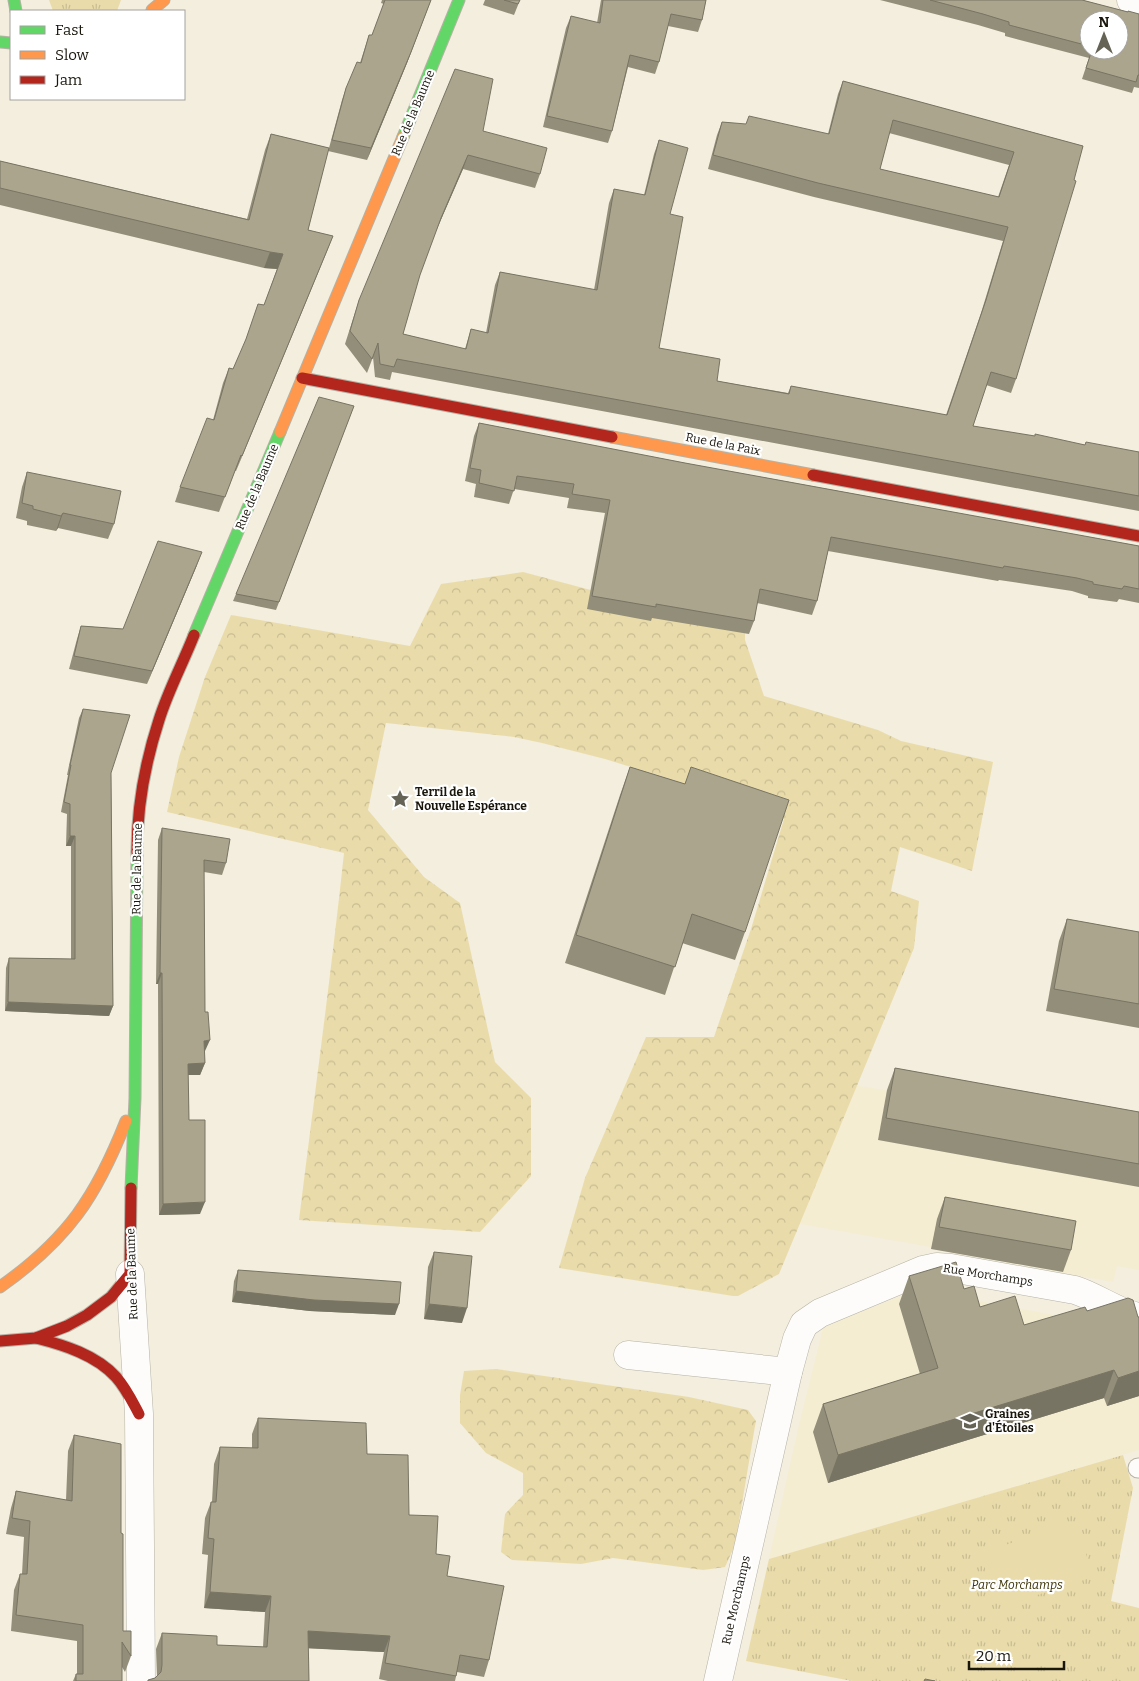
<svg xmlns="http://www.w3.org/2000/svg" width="1139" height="1681" font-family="Bitter,serif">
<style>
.built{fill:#f4edd1}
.grass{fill:url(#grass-tufts)}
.forest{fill:url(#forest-crowns)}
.garden{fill:#eadcaa}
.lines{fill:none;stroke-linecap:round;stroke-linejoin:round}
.lane-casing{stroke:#b5b2a5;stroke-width:21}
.street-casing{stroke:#b5b2a5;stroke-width:29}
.fast-casing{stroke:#b5b2a5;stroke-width:13}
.slow-casing{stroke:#b5b2a5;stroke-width:13}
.jam-casing{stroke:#b5b2a5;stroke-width:13}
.lane{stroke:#fdfcfa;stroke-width:19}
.street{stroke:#fdfcfa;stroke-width:28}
.fast{stroke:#63d668;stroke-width:11}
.slow{stroke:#ff974d;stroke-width:11}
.jam{stroke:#b3261e;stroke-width:11}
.wall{fill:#938e7a;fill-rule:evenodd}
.shaded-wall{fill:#787463}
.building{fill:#aba58e;stroke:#787463;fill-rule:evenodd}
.labels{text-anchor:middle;stroke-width:4.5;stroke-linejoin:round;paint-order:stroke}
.street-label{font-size:12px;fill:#19160c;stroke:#fff}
.poi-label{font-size:12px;font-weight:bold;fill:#19160c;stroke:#fff;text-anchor:start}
.park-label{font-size:12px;font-style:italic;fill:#3d3304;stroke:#fff}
</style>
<defs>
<pattern id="grass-tufts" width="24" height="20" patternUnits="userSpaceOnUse" patternTransform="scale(1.25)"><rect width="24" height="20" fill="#eadcaa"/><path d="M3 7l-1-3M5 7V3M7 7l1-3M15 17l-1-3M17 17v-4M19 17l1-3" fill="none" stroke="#c8bc91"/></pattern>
<pattern id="forest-crowns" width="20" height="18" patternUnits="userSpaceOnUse" patternTransform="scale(1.25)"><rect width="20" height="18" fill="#eadcaa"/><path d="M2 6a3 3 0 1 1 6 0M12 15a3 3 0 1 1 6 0" fill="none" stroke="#c8bc91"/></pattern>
</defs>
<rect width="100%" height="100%" fill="#f3eede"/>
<g class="built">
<path d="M821,1079L1139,1135V1270L1117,1266L1113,1282L932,1249L931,1247L795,1223Z"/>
<path d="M945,1288L978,1295V1301L1114,1326L1139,1341V1450L769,1559L798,1429L823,1328L864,1310L918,1290Z"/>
</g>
<g class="grass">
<path d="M49,0H121L117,11H53Z"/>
<path d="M1123,1455L1133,1488L1111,1601L1139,1608V1681H852L746,1661L769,1559Z"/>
</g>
<g class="forest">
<path d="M523,572L745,631V640L764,696L878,730L901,741L993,762L972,871L900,847L891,891L919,901L914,948L779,1274L738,1296H733L559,1268L585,1178L646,1037H714L751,929L784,819L728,797L605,759L542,743L514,737L386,723L368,810L424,877L460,903L495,1062L531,1098V1176L480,1232L299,1220C314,1098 331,976 344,853L167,812L179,757L205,677L231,615L410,646L441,584Z"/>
<path d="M496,1369L689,1397L748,1410L756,1421L755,1426L735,1545L725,1567L703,1570L613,1558L581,1564L512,1560L501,1552L505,1514L523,1495V1473L486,1453L460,1423V1395L464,1371Z"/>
</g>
<path class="garden" d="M1069,1524L1078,1528L1091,1570L1087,1579L1003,1606L996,1600L982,1559L987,1551Z"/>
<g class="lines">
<g class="lane-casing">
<path id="lane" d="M1138,1468H1139"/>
</g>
<g class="street-casing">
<g id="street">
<path d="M1131,0L1139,2"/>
<path d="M130,1274L139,1414L141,1681"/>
<path d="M628,1355L788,1372"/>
<path d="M718,1681L788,1372L797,1339L804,1324L820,1313L923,1270L937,1267L951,1268L1075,1290C1097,1297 1117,1313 1139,1317"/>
</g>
</g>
<g class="fast-casing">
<g id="fast">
<path d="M14,0L16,11"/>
<path d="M0,42L11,43"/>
<path d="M403,137L459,0"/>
<path d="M194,635L280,432"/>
<path d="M131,1188L135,1098L137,852"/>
</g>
</g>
<g class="slow-casing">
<g id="slow">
<path d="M152,10L164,0"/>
<path d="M280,432L403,137"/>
<path d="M612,437L813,475"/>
<path d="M0,1287C68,1239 96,1197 126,1121"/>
</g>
</g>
<g class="jam-casing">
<g id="jam">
<path d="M302,378L612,437"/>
<path d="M813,475L1139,536"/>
<path d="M137,852C137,808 145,763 159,720C168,691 183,663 194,635"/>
<path d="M36,1338C64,1345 96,1355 116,1377C126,1388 132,1401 139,1414"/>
<path d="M0,1341L36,1338L67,1326L87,1315L111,1297L130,1274L131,1188"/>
</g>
</g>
<use href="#lane" class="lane"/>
<use href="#street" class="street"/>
<use href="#fast" class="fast"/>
<use href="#slow" class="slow"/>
<use href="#jam" class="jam"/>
</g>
<g class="wall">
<path d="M382,0H431L407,63L367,160L328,151L308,230L333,236L327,251L236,471H235L219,512L175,502L180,487L213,420L223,383L229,368L233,369L244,345L258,304L264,305L277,269L264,268L0,205V161L247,219L265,150L271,134L329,148L342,100L346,88L360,63L369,35H372L384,4L381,3Z"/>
<path d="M485,0H520L514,15L483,5Z"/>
<path d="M601,0H706L702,20L698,32L668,26L659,62L655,74L628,67L612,131L608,143L543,127L566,28L571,16L597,23Z"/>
<path d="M880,0H1082L1128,12L1139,14V88L1134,87L1132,93L1082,79L1089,58L1005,36V33L978,25ZM1089,20L1119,50H1089Z"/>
<path d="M843,81L1083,146L1016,379L1011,393L986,385L973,426L1085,445L1139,452V511L392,372L390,380L375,377L373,357L367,373L345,344L359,300L483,131L540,174L535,188L463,169L436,231L419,277L403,334L465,349L471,329L486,333L495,285L500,272L594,290L609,203L614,189L644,195L654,154L659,140L670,214L659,348L717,381L788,393L791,386L946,415L981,313L1003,241L814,197L708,169L717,135L722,122L828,134L838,94ZM889,133L1009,165L998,197L880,169Z"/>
<path d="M354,406L276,610L233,601L236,594Z"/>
<path d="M479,423L685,463L1139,546V603L1119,599L1117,602L1088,598V596L1072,591L999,580L998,581L828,551L817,601L812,615L757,603L754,621L749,634L652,618L651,621L587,609L605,513L567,508L569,498L514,489L509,504L474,497L476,484L465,481L474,436Z"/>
<path d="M27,472L114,524L108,539L58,528L56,531L27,525V521L16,518L22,487Z"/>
<path d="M197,565L147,684L69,669L77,639L81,626L123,629Z"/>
<path d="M83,709L111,773L113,1006L109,1016L5,1011L6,968L9,958L71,959V846H66L67,814L61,812L68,775H67L79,718Z"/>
<path d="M630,767L685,784L691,767L745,932L735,960L682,943L665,995L565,963L620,795Z"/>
<path d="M162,828L226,863L222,875L204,872L205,1051H204L205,1063L200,1075H188L189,1120L200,1214L159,1215L158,984H156L158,840Z"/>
<path d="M1067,919L1139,932V1028L1046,1011L1059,941Z"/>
<path d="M895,1068L1139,1112V1187L878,1140L887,1090Z"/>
<path d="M945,1197L1071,1250L1063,1272L931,1249L937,1219Z"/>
<path d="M434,1252L462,1323L424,1319L428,1267Z"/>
<path d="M238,1270L395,1315L310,1311L232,1302L234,1281Z"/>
<path d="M909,1276L964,1289L980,1307L1024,1325L1087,1311L1139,1317V1396L1107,1406L1104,1398L828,1483L813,1432L823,1404L920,1374L899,1304Z"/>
<path d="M258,1418L367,1454L436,1554L489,1660L484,1677L457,1672L455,1681H388L379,1679L384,1652L308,1648L309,1681H147L155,1678L157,1676L156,1649L162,1633L217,1645L263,1647L265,1612L204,1608L208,1555L202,1554L205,1518L211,1502H212L214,1464L220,1447L252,1448V1434Z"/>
<path d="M74,1435L121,1533L123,1631L131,1656L125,1672L122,1667V1681H73L76,1674H77V1641L11,1631L14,1590L20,1574H22L24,1537L6,1534L11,1508L16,1491L66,1500L68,1451Z"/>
</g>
<g class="shaded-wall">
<path d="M431,0L407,63L367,160L371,148Z"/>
<path d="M468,155L463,169L436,231L441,218Z"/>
<path d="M333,236L327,251L236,471L242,456Z"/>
<path d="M270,252L283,254L278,269L264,268Z"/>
<path d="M63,513L58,528L56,531L61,516Z"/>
<path d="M202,552L197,565L147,684L152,671Z"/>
<path d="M70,836H75L71,846H66Z"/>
<path d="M160,973H162L158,984H156Z"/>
<path d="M8,1002L113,1006L109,1016L5,1011Z"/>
<path d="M210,1040L205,1051L200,1052L204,1041Z"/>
<path d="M205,1063L200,1075H184L188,1064Z"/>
<path d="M205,1202L200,1214L159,1215L163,1204Z"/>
<path d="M236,1291L399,1304L395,1315L310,1311L232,1302Z"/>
<path d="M429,1304L467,1308L462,1323L424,1319Z"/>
<path d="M1114,1370L1104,1398L828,1483L838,1455Z"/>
<path d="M1139,1371V1396L1107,1406L1118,1378Z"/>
<path d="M210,1592L271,1596L265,1612L204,1608Z"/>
<path d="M308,1631L390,1636L384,1652L302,1648Z"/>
</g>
<g class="building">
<path d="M385,0H431L411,52L371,148L332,140L346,88L357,62L361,63L369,35H372Z"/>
<path d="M504,0H520L518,4Z"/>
<path d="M603,0H706L702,20L671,14L659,62L630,55L612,131L547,116L571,16L600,23Z"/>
<path d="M930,0H1082L1128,12V11L1139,14V75H1138L1136,82L1086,68L1092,50H1119V20H1089V46L1009,25V22L983,14Z"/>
<path d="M455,69L493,79L483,131L547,148L540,174L468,155L441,218L420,275L403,334L466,349L471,329L488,333L500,272L597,290L614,189L645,195L659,140L688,148L670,214L683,217L659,348L720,359L717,381L789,394L791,386L947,415L986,300L1008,227L818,183L713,155L722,122L746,124L749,116L829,134L843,81L1083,146L1074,180L1076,181L1016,379L991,372L973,426L1035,436V434L1085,445L1086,442L1139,452V496L397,359L394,367L380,364L378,343L372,359L350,331L359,300ZM893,120L1014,152L999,197L880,169Z"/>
<path d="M271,134L329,148L308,230L333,236L242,456L241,455L225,497L180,487L207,418L214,420L229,368L233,369L246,339L258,304L264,305L283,254L270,252L0,188V161L249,220Z"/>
<path d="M319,397L354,406L279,602L236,594Z"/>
<path d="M479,423L685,463L1139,546V589L1124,586L1122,589L1093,584V582L1077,578L1004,566L1003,568L831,537L817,601L760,589L754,621L656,604V607L592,596L610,500L572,494L574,484L517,476L514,491L479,483L481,470L470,468Z"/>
<path d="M27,472L121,491L114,524L63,513L61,516L33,509V506L22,503Z"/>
<path d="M158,541L202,552L152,671L74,656L81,626L123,629Z"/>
<path d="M83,709L130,715L111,773L113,1006L8,1002L9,958L75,959V836H70V804L64,802L71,765H70Z"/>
<path d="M630,767L685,784L691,767L789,800L745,932L692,914L675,967L576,935Z"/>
<path d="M162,828L230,839L226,863L204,860L205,1012H208L210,1040L204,1041L205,1063L188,1064L189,1120H205V1202L163,1204L162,973H160Z"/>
<path d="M1067,919L1139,932V1004L1054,989Z"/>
<path d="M895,1068L1139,1112V1164L886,1118Z"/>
<path d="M945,1197L1076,1221L1071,1250L939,1227Z"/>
<path d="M434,1252L472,1256L467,1308L429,1304Z"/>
<path d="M956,1262L964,1289L974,1286L980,1307L1015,1296L1024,1325L1085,1307L1087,1311L1128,1298L1133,1300L1138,1317H1139V1371L1118,1378L1114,1370L838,1455L823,1404L938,1368L909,1276Z"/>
<path d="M238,1270L401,1282L399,1304L314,1300L236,1291Z"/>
<path d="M258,1418L366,1423L367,1454L408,1455L409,1515L438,1516L436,1554L450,1556L447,1576L504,1586L489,1660L460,1655L456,1676L385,1663L390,1636L308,1631L309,1681H148V1680L155,1678L161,1672L162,1665V1633L217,1636V1645L267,1647L271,1596L210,1592L214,1539L208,1538L211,1502H216L220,1447L258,1448Z"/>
<path d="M74,1435L121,1444V1533L123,1534V1631H131V1656L122,1642V1681H76V1674H83V1625L16,1615L20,1574H27L30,1521L12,1518L16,1491L72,1501Z"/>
<path d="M925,1679L935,1681H924Z"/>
</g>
<defs>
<g id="sight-bare" transform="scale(1.5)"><path d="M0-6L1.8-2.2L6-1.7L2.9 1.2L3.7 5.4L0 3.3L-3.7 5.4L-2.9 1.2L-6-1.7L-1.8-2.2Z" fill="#656256" stroke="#fff" stroke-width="2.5" paint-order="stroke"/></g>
<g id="school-bare" transform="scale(1.5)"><path d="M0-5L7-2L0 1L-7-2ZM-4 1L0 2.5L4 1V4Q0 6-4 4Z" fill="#656256" stroke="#fff" stroke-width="2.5" paint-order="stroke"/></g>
</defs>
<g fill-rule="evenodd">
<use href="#sight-bare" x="400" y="799"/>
<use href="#school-bare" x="970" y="1421"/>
</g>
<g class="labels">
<g class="street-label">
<text transform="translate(413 113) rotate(-67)" y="4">Rue de la Baume</text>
<text transform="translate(723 444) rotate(11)" y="4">Rue de la Paix</text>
<text transform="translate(257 487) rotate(-67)" y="4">Rue de la Baume</text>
<text transform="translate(137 869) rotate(-89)" y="4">Rue de la Baume</text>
<text transform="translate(132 1274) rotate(-92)" y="4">Rue de la Baume</text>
<text transform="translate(988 1275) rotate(9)" y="4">Rue Morchamps</text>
<text transform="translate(736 1600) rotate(-77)" y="4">Rue Morchamps</text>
</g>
<g class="poi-label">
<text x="415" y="796">Terril de la<tspan x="415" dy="14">Nouvelle Espérance</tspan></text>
<text x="985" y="1418">Graines<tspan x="985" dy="14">d'Étoiles</tspan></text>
</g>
<g class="park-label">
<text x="1017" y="1589">Parc Morchamps</text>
</g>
</g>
<rect x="10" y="10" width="175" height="90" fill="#ffffff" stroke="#a3a29e"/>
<rect x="20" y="26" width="25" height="8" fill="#63d668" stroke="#a3a29e"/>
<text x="55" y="35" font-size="15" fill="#19160c">Fast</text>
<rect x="20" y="51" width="25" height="8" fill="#ff974d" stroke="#a3a29e"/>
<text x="55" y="60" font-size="15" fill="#19160c">Slow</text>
<rect x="20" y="76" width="25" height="8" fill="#b3261e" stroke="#a3a29e"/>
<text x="55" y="85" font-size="15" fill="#19160c">Jam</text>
<g transform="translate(1104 35)"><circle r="24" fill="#ffffff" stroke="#a3a29e"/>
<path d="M0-4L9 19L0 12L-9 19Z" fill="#656256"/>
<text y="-8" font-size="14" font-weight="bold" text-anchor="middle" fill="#19160c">N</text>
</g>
<path d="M969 1661v8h95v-8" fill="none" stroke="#19160c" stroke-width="2.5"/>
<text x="976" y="1661" font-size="15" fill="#19160c" stroke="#ffffff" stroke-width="4" paint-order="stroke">20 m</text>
</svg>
